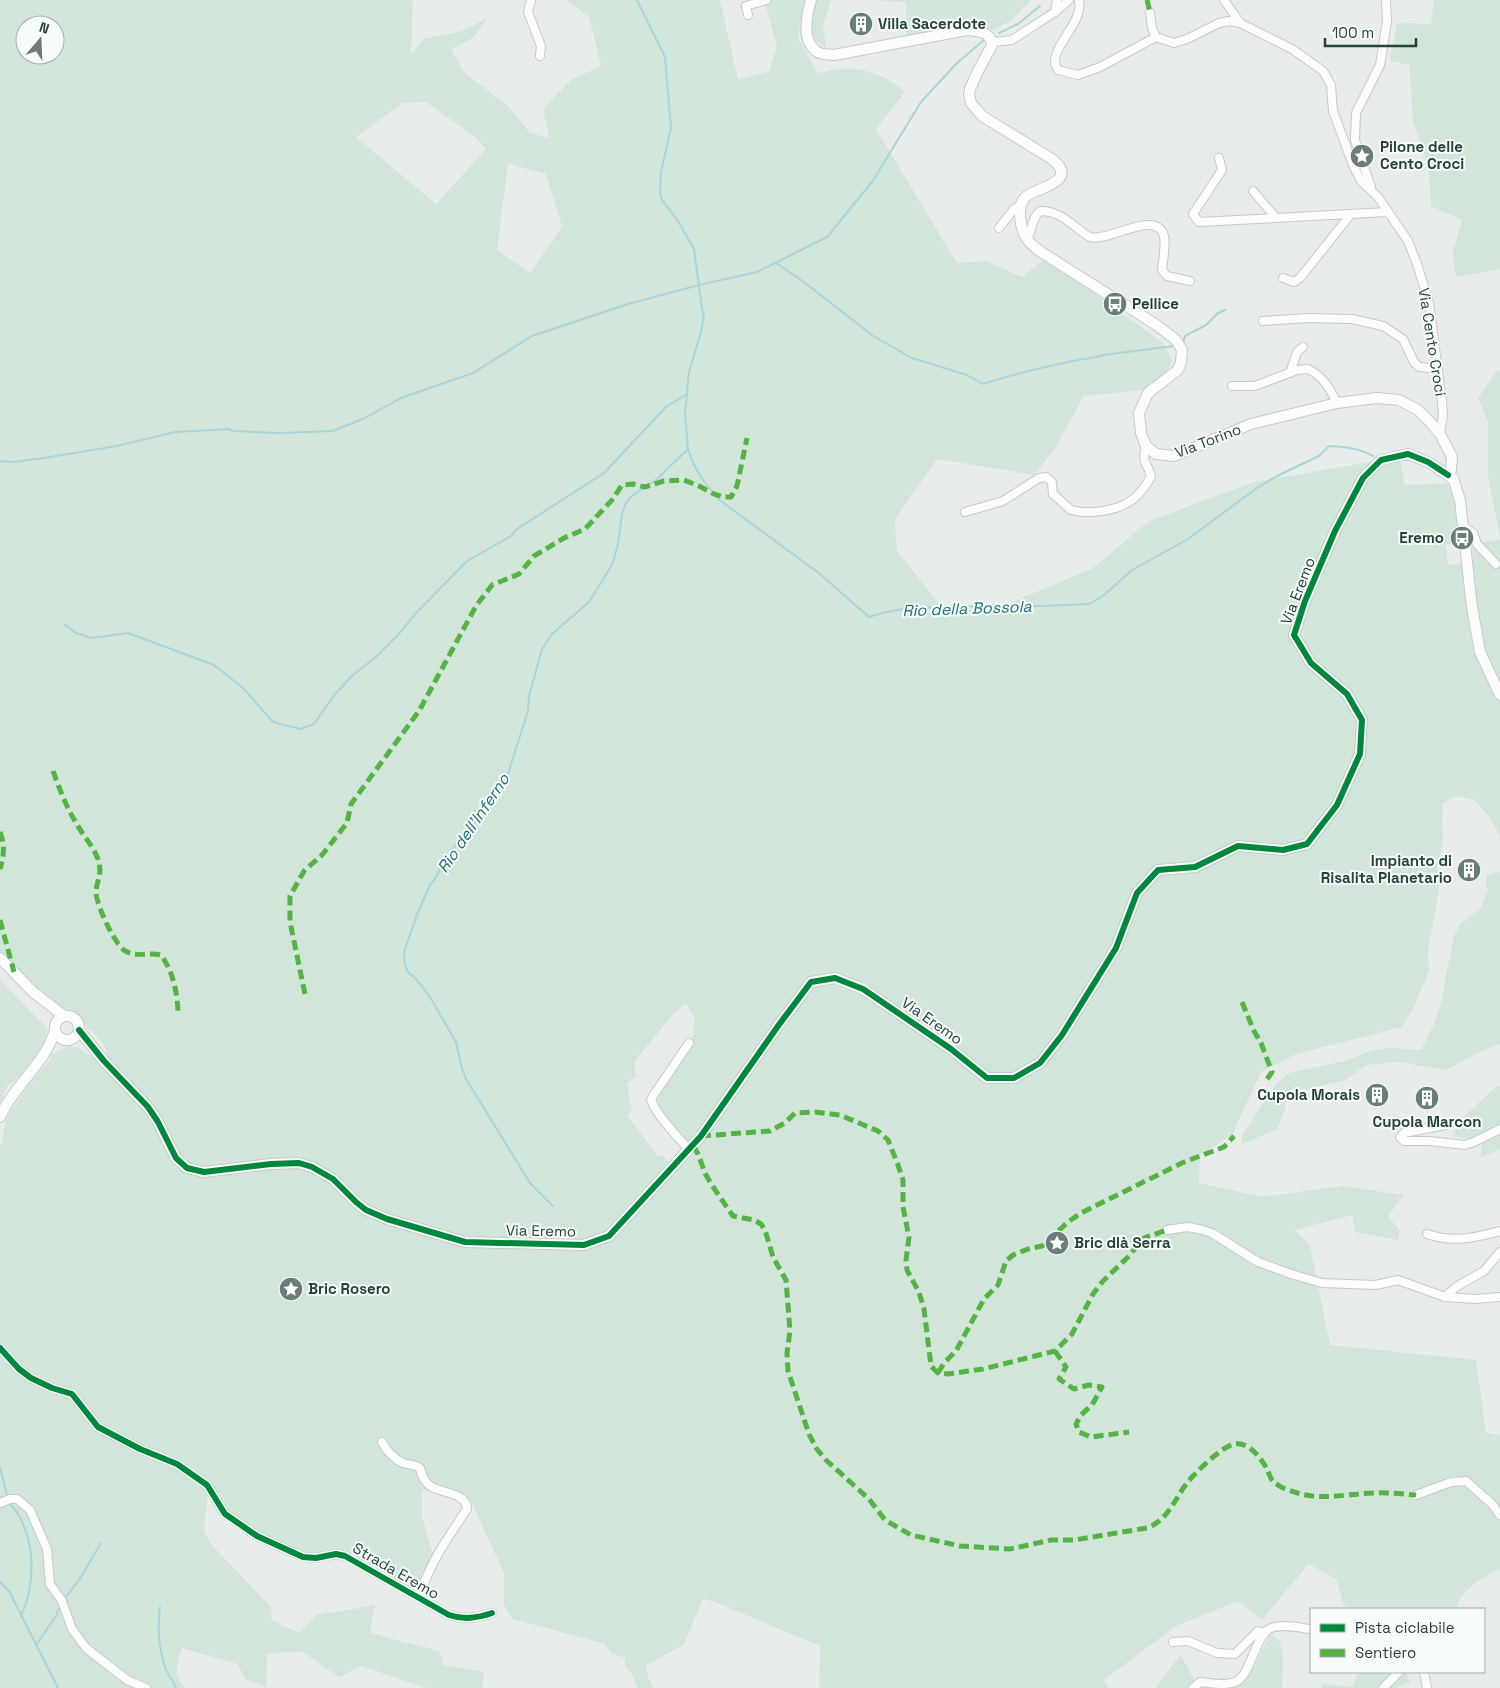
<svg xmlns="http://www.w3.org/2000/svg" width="1500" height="1688" font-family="'Space Grotesk',sans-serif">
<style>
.green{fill:#d1e6d8;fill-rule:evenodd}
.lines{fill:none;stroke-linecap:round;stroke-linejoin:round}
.stream{stroke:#a9d4db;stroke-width:2}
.street-casing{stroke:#c5cac8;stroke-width:10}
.secondary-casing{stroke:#c3cbc8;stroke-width:12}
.street{stroke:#fcfcfc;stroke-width:8}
.secondary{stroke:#fcfcfc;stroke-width:10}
.quiet{stroke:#55b346;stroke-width:5;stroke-dasharray:10 5;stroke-linecap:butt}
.cycleway-casing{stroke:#f7fbf9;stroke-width:9}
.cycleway{stroke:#00873e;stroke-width:6}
.labels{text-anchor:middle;stroke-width:4;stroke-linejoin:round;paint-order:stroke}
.poi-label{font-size:15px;font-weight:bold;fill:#24423a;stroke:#f7fbf9;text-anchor:start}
.street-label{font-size:15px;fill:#24423a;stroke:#f7fbf9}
.water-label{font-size:16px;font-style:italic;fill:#1c6f80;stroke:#f7fbf9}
</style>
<rect width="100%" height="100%" fill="#e8edeb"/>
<g class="green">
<path d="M0,0H413L411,54L424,39L462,31L487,18L474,37L451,50L465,73L508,106L530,133L549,138L543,109L571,80L601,66L589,17L566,0H720L738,80L769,71L777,46L764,0H804L798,38L818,73C826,72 834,69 842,69C865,67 889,77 905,92L876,129L957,263L987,261L1022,277L1043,260L1092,291L1163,343L1172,360L1166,374L1143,390L1084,396L1055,448L1034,475L937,459L895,519L897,551L942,607L991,611L1093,568L1149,521L1254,482L1370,462L1400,460L1405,485L1447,484L1457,503L1461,544H1446L1448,565L1473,563L1472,543L1500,540V836L1488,815L1474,800L1456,796L1443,803L1442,820L1443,841L1437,869L1439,890L1428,951L1429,971L1414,1007L1402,1027L1296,1054L1261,1072L1232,1135L1200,1155L1199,1183L1263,1197L1342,1186L1404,1195L1388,1216L1400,1231L1398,1240L1355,1232L1352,1215L1295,1230L1310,1246L1330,1345L1476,1360L1486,1433L1500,1435V1569C1483,1576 1461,1590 1456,1609H1349L1345,1608L1336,1579L1309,1564L1262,1619L1238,1601L1176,1626L1104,1680L1109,1688H819L820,1646L715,1602L703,1599L684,1644L646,1666L648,1677L653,1688H638L631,1673L625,1667V1658L611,1653L605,1644L513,1619L504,1605V1573L470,1499L446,1489L422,1490V1516L433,1555L417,1594L334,1552L306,1555L263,1536L228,1513L209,1484L204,1531L211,1544L271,1607L272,1620L299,1633L318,1614L337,1612L375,1605L370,1632L392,1639L440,1651L443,1665L484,1672L482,1688H426L361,1666L339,1677L301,1651L267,1654L266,1687L246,1679L237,1664L182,1648L178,1660L176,1675L185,1688H0V1148L7,1117L28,1086L51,1059V1055L68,1046L79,1048L97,1060L110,1063L104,1045L93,1032L85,1027L79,1015L56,1007L0,953ZM25,25H55V55H25ZM426,102L474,136L486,149L436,204L356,137L403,103ZM508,164L546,174L562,227L530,273L497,250ZM686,1004L695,1019L692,1044L654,1101L685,1141L692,1142L675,1169L637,1214L633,1210L672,1165L663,1156L658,1157L627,1115L632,1112L627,1083L636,1076L634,1062L675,1012Z"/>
<path d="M816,0H831L823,26L826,47C824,46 821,45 819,43C808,35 811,11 816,0Z"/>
<path d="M874,0H1031L1010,21L994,30L973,25L906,36V2Z"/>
<path d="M1434,0H1500V269L1456,277L1453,252L1462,220L1431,206L1429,171L1413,120L1409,65L1390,61L1397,23L1431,24Z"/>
<path d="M1500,370V537L1488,477V422L1478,398L1497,371Z"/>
<path d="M1496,871L1500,873V1044L1482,1051L1446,1070L1398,1062L1366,1065L1346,1080L1307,1089H1291L1285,1097L1286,1107L1277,1129L1242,1144V1136L1276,1084L1289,1073L1345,1061L1372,1050L1390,1048L1421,1050L1434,1024L1440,1007L1454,936L1460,924L1480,909L1488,890L1486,884V876Z"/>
<path d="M0,980L48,1029L42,1048L16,1080L8,1085L0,1103Z"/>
<path d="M1497,1086H1500V1149L1481,1157L1482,1140L1454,1137L1458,1122Z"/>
<path d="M1270,1634L1280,1641L1283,1657L1282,1688H1200C1208,1683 1214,1686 1222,1687C1227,1688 1234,1687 1239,1686L1254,1667Z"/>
<path d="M1181,1656L1196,1683L1191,1688H1156L1174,1663Z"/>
<path d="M1358,1672H1411L1407,1674L1410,1682L1396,1688H1321L1323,1684L1352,1687Z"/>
</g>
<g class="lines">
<g class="stream">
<path d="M637,0L665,57L671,128L661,172L660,194L662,200L678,221L694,249L702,309L704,314L701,332L689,372L685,413L688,450L694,465L703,480L718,499L820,574L869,617L882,613L913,607L945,608L995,605L1042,606L1089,604L1103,596L1132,570L1188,539L1257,488L1277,476L1319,456L1329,446C1344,447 1360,448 1373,456"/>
<path d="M999,33L1018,24L1040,6"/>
<path d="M776,263L804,282L873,336L912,358L967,375L983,384C1011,375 1039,368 1068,362C1080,359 1091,359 1103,355L1174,346"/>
<path d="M1183,343L1185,336L1206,325L1218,313L1225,310"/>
<path d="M0,461L14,462L44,458L117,446L175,432L229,429L233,431L279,433L333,431L365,418L401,398L473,373L532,336L628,304L699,285L757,272L827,237L872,182L921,102L956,64L985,39"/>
<path d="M64,624L76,633L92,638L128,633L214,665L243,688L272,721L280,724L301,729L314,724L335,694L353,675L376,657L398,635L415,614L467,561L511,536L517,529L604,473L666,407L687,394"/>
<path d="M553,1206L530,1183L466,1079L462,1069L456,1042L430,997L417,980L408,972L405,965L404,952L418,912L430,885L435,879L448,854L486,809L506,780L528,711L529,696L542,649L552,634L589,602L612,565L618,544L622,514L626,503L632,496L657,479L687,450"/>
<path d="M0,1467L7,1495"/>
<path d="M10,1503C13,1508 17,1511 19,1516C36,1546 35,1585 21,1616"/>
<path d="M0,1582L9,1591L58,1688"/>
<path d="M65,1598L79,1580L101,1543"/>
<path d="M160,1607C157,1628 159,1655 168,1674C171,1679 174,1683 176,1688"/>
<path d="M36,1645L56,1616L59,1609"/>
</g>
<g class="street-casing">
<g id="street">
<path d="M531,0L528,12L541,46L540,56"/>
<path d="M1079,0C1085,24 1044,51 1058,70L1078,75L1100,67L1156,37"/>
<path d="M1224,0L1240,23L1292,49L1323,71L1331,85L1333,111L1353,165L1361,181L1378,197L1408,241L1417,264L1429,303L1442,401L1443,415L1440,434"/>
<path d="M1055,12L1069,0"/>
<path d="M1150,12L1152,28L1156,37L1174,43L1187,39L1219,23L1229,21L1240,23"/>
<path d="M748,15L746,6L766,0"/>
<path d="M993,42L1012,40L1055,12L1057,0"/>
<path d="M1219,158L1222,170L1193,214L1199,222L1388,212"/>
<path d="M1371,187L1355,140L1356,113L1380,65L1387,21L1386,0"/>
<path d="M1253,191L1276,218"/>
<path d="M999,228L1014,209L1021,205"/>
<path d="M1027,239C1033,229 1031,219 1040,211C1055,211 1065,218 1077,228C1081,231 1086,235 1090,237C1108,243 1156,208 1164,236C1166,246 1163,260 1162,270L1167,276L1190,281"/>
<path d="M1283,278L1294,282L1300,278L1351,214"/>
<path d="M1263,321L1308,318L1352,319L1383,326L1403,339L1414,362L1419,367L1438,369"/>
<path d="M1290,373L1297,352L1303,347"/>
<path d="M1232,386H1255L1297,370L1308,369C1323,376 1330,389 1337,403"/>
<path d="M965,512L1003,501L1039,478L1046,477L1052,482L1053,494L1071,510C1088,515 1119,511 1133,499C1141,494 1146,485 1151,477C1148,460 1141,468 1146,446"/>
<path d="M1463,526L1473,533L1477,544L1496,564"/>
<path d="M1445,1125L1404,1133L1400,1137L1404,1141H1429L1465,1145L1474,1142L1500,1129"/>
<path d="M689,1150C679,1138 654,1113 651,1099L689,1043"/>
<path d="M1167,1230L1187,1227L1199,1229L1212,1233L1258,1262L1291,1274L1322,1283L1376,1285L1398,1280L1445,1297L1475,1299L1500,1297"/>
<path d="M1427,1234C1453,1243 1473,1238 1500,1231"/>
<path d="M1445,1297L1456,1287L1484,1271L1500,1252"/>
<path d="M0,1348L19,1369L31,1378L52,1388L72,1394L98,1427L140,1449L177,1464L207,1485L225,1514L257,1536L303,1557L316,1558L336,1554L345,1556L449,1615C464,1620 477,1618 492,1613"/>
<path d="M382,1442C387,1451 393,1459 403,1463C409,1465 414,1464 420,1468C422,1475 423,1480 429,1485C439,1494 466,1491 467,1509C447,1539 429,1564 419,1598"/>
<path d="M1416,1495L1451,1482L1466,1481L1492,1504L1500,1515"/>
<path d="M0,1503L10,1499H17L30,1510L47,1549L50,1584L62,1601L72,1629L86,1648L127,1680L146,1688"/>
<path d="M1173,1642L1188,1641L1217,1653L1235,1654L1258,1631L1265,1633"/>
<path d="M1424,1672L1427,1688"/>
<path d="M1193,1688L1200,1682C1244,1688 1241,1682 1258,1644C1260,1639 1264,1632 1269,1629C1280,1623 1300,1628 1311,1629"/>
<path d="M1383,1688L1399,1672"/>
</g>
</g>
<g class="secondary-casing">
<g id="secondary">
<path d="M811,0C807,14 801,39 815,50C819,55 828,54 834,55L967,30C978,31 991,31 992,45L978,71L970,89L969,94L971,103L982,116L1052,159C1079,181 1041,187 1028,195C1015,203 1020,228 1027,239C1030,244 1036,248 1041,252L1158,326L1176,340L1182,350L1181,362L1178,370L1148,393L1139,413L1141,433L1146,446L1156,454L1174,456L1251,424L1337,403L1377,398L1399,400L1418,410L1431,423L1440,434L1452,457L1451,470L1448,475L1451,478"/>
<path d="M1453,478L1460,500L1472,607L1480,652L1500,695"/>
<path d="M0,958L33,992L64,1016"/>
<circle cx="67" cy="1028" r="12"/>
<path d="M79,1030L104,1061L148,1107L158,1122L176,1158L187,1168L204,1172L271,1164L299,1163L312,1167L333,1179L356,1202L366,1210L387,1219L465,1242L584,1245L609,1236L701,1136L778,1026L811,982L835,978L863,989L951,1049L987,1078H1014L1040,1063L1062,1035L1116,948L1137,893L1158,870L1195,867L1238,846L1283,850L1307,844L1337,805L1360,754L1362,720L1347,694L1311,663L1294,635L1305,601L1335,531L1363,478L1381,460L1408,454L1428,462L1448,475"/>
<path d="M0,1117C14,1085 46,1063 55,1030"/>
</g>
</g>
<use href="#street" class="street"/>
<use href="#secondary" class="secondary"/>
<g class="quiet">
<path d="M1147,0L1150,12"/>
<path d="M53,771C60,790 67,809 78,826C84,837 93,846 98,859C103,875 97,878 96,892C96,904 114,943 124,950C134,958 149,952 161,955C173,971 177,992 178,1011"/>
<path d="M0,832C5,845 4,857 0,869"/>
<path d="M0,920L14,972"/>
<path d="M305,994L290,922V896L304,871L322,855L347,823L351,804L419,711L476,606L492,585L519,574L534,556L564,538L585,529L612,500L622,485L633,484L645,487L664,481L684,480L699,486L714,494L723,497H731L737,486L747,438"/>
<path d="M1242,1002L1254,1031L1261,1043L1272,1072L1266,1081"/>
<path d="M701,1136L770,1131L785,1123L795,1113L815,1112L840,1115L878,1131L888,1140L898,1165L903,1180V1207L909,1237L906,1260L907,1270L919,1292L924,1309L931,1366L938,1373L948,1374L983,1369L1055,1351L1072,1334L1093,1294L1103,1281L1128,1257L1144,1238L1167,1230"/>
<path d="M693,1146C700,1154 701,1165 706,1175C714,1189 724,1203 733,1216L754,1220L761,1224L765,1230L773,1257L786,1280L790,1331L787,1353L788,1371L809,1434L816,1448L826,1460L869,1499L885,1520L911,1535L960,1546L1010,1549L1051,1540H1074L1147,1528C1165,1521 1172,1506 1182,1490C1190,1477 1215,1453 1229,1446C1245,1437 1260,1456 1267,1469C1269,1473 1270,1479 1274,1482C1276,1484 1281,1487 1283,1488C1318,1503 1339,1494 1374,1493C1387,1492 1402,1494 1416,1495"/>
<path d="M1055,1351L1066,1367L1059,1379L1074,1389L1089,1385L1102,1387L1092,1405L1081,1415L1076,1424L1079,1432L1091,1437L1129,1432"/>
<path d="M938,1373L944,1363L956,1351L984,1299L998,1285L1006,1261L1013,1255L1028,1249L1042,1246L1068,1222L1081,1213L1184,1162L1224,1147L1234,1136"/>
</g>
<g class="cycleway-casing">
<g id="cycleway">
<path d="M79,1030L104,1061L148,1107L158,1122L176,1158L187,1168L204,1172L271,1164L299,1163L312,1167L333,1179L356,1202L366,1210L387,1219L465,1242L584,1245L609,1236L701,1136L778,1026L811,982L835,978L863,989L951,1049L987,1078H1014L1040,1063L1062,1035L1116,948L1137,893L1158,870L1195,867L1238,846L1283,850L1307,844L1337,805L1360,754L1362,720L1347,694L1311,663L1294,635L1305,601L1335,531L1363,478L1381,460L1408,454L1428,462L1448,475"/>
<path d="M0,1348L19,1369L31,1378L52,1388L72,1394L98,1427L140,1449L177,1464L207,1485L225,1514L257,1536L303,1557L316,1558L336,1554L345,1556L449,1615C464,1620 477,1618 492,1613"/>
</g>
</g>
<use href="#cycleway" class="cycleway"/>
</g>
<defs>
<g id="building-disc" transform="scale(1.25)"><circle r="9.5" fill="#697e78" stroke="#f7fbf9"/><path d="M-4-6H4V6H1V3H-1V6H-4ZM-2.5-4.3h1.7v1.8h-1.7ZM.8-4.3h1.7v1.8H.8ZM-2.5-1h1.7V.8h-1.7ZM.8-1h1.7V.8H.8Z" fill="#fff"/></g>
<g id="sight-disc" transform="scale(1.25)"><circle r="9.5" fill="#697e78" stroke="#f7fbf9"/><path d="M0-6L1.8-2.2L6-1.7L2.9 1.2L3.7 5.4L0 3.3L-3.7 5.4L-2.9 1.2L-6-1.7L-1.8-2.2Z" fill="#fff"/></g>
<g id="bus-disc" transform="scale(1.25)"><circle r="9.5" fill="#697e78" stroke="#f7fbf9"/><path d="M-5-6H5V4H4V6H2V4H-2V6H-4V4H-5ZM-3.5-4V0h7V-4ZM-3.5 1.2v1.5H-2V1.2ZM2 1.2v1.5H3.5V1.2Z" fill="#fff"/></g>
</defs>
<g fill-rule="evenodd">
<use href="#building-disc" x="861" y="24"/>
<use href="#sight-disc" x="1362" y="156"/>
<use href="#bus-disc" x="1115" y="304"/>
<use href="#bus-disc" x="1462" y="538"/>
<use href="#building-disc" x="1469" y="870"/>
<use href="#building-disc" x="1377" y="1095"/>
<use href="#building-disc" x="1427" y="1098"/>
<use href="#sight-disc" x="1057" y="1243"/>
<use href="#sight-disc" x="291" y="1289"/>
</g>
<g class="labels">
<g class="poi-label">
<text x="878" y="29">Villa Sacerdote</text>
<text x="1380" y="152">Pilone delle<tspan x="1380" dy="17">Cento Croci</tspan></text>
<text x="1132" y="309">Pellice</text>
<text x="1444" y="543" text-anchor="end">Eremo</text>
<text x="1452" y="866" text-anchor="end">Impianto di<tspan x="1452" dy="17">Risalita Planetario</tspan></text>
<text x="1360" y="1100" text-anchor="end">Cupola Morais</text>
<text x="1427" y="1127" text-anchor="middle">Cupola Marcon</text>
<text x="1074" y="1248">Bric dlà Serra</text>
<text x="308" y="1294">Bric Rosero</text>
</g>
<g class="street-label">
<text transform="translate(1432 342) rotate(81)" y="5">Via Cento Croci</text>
<text transform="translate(1208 441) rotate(-21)" y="5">Via Torino</text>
<text transform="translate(1298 591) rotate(-69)" y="5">Via Eremo</text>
<text transform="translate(932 1021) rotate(35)" y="5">Via Eremo</text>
<text transform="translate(541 1231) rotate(1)" y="5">Via Eremo</text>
<text transform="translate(396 1571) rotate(30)" y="5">Strada Eremo</text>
</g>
<g class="water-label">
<text transform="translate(967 608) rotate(-2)" y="6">Rio della Bossola</text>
<text transform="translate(473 823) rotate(-56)" y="6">Rio dell'Inferno</text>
</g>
</g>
<rect x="1310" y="1608" width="175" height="65" fill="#f7fbf9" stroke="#a3b1ad"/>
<rect x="1320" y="1624" width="25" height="8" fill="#00873e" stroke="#a3b1ad"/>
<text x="1355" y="1633" font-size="15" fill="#24423a">Pista ciclabile</text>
<rect x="1320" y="1649" width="25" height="8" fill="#55b346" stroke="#a3b1ad"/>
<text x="1355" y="1658" font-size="15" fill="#24423a">Sentiero</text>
<g transform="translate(40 40) rotate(19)"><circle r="24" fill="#f7fbf9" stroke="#a3b1ad"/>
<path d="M0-4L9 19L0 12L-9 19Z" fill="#697e78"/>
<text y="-8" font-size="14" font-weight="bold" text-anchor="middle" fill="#24423a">N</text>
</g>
<path d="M1325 38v8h91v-8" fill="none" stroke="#24423a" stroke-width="2.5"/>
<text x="1332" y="38" font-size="15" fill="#24423a" stroke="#f7fbf9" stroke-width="4" paint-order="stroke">100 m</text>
</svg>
